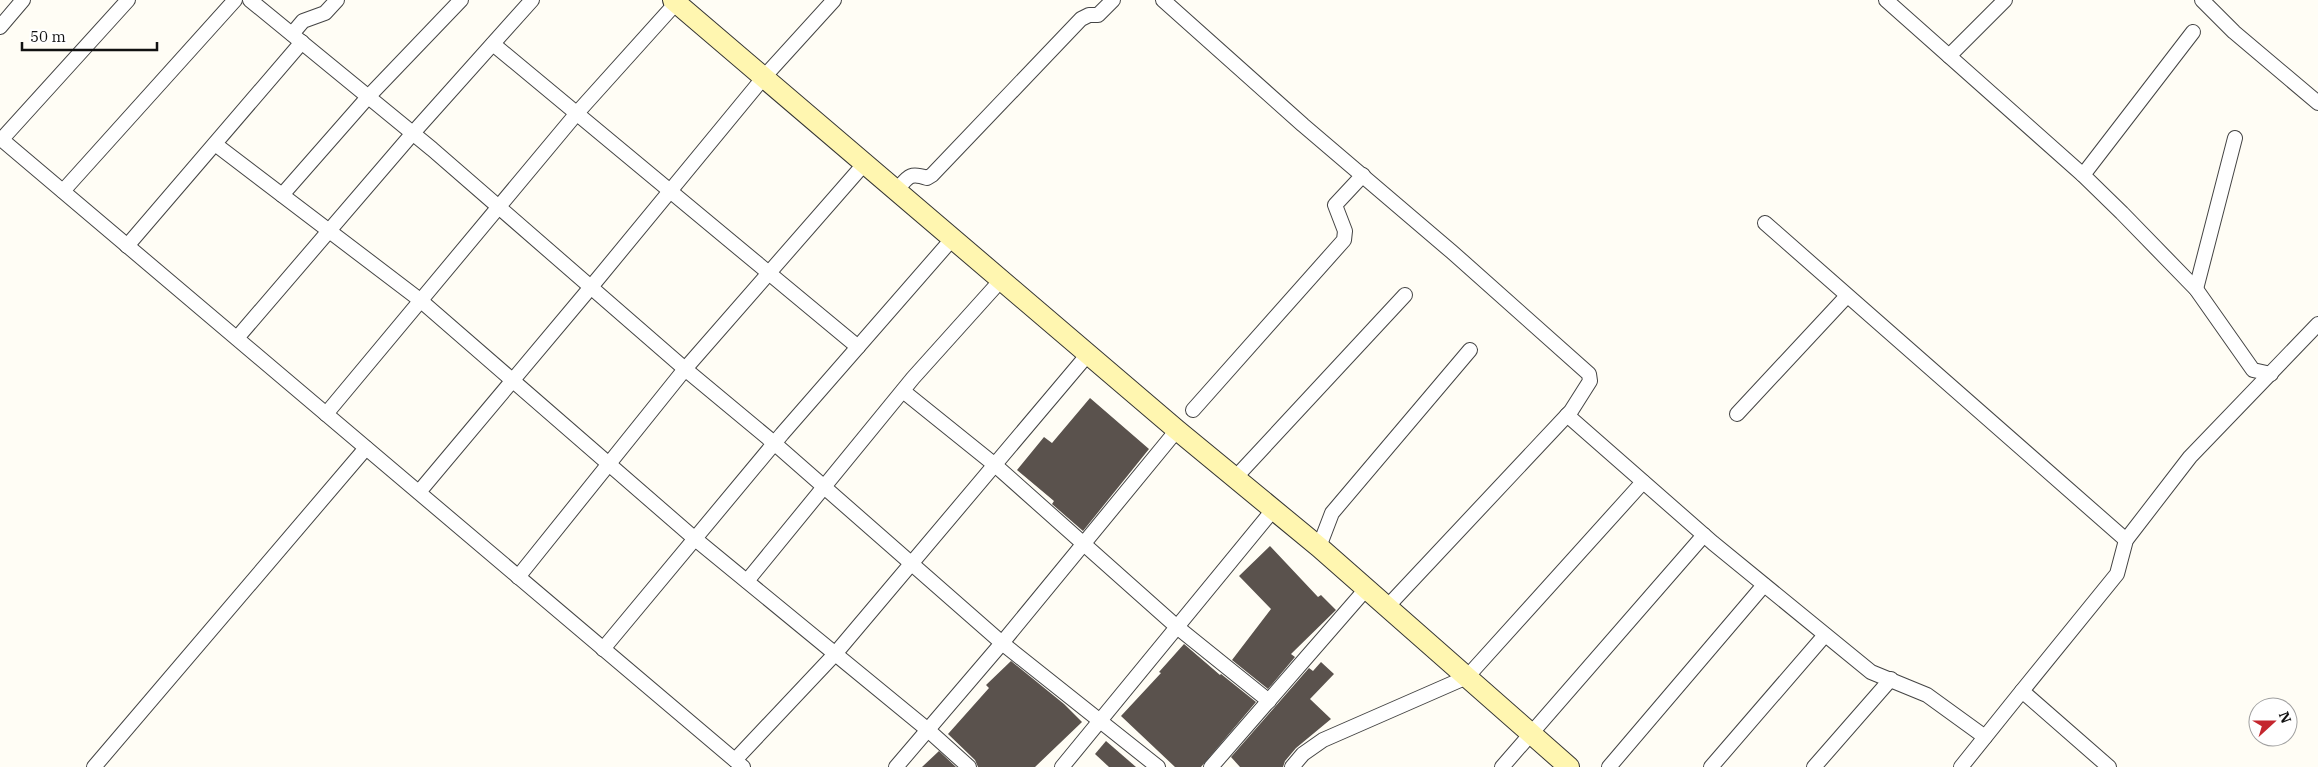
<svg xmlns="http://www.w3.org/2000/svg" width="2318" height="767" font-family="'IBM Plex Serif',serif">
<style>
.building{fill:#5a524d}
.lines{fill:none;stroke-linecap:round;stroke-linejoin:round}
.street-casing{stroke:#444;stroke-width:16}
.secondary-casing{stroke:#333;stroke-width:22}
.street{stroke:#fff;stroke-width:14}
.secondary{stroke:#fff6b0;stroke-width:20}
</style>
<rect width="100%" height="100%" fill="#fffdf5"/>
<g class="building">
<path d="M1090,398L1149,449L1083,531L1052,504L1054,501L1017,470L1044,437L1052,443Z"/>
<path d="M1270,546L1318,597L1321,595L1336,610L1291,654L1295,657L1268,689L1232,660L1271,609L1239,576Z"/>
<path d="M1184,644L1220,675L1221,674L1256,702L1201,767H1175L1121,716L1161,673L1159,672Z"/>
<path d="M1011,661L1064,704L1082,722L1035,767H978L975,760L948,734L989,688L986,685Z"/>
<path d="M1321,662L1334,674L1310,699L1331,719L1296,748L1285,761L1283,767H1240L1231,757L1309,668L1313,671Z"/>
<path d="M1106,741L1136,767H1109L1095,754Z"/>
<path d="M939,751L956,767H922Z"/>
</g>
<g class="lines">
<g class="street-casing">
<g id="street">
<path d="M250,0L432,149L685,369L774,443L1002,643L1158,767"/>
<path d="M1163,0L1303,125L1452,252L1589,374L1590,381L1571,411L1387,607"/>
<path d="M1886,0L2083,175L2122,213L2196,289L2253,370L2271,374"/>
<path d="M2202,0L2234,32L2318,103"/>
<path d="M0,27L23,0"/>
<path d="M292,34L303,21L325,13L337,0"/>
<path d="M493,44L858,347"/>
<path d="M1949,56L2005,0"/>
<path d="M0,138L743,767"/>
<path d="M2,139L128,0"/>
<path d="M215,144L420,300L694,538L928,730L969,767"/>
<path d="M2083,175L2193,32"/>
<path d="M897,190C908,177 909,172 927,178L932,175L1081,19L1089,15H1098L1113,0"/>
<path d="M63,191L235,0"/>
<path d="M282,195L368,97L461,0"/>
<path d="M1765,223L2126,540"/>
<path d="M127,246L302,42"/>
<path d="M2196,289L2235,138"/>
<path d="M237,338L413,133L532,0"/>
<path d="M903,391L995,465L1177,627L1269,701"/>
<path d="M1193,410L1344,240L1345,231L1335,205L1363,175"/>
<path d="M326,414L577,113L676,3"/>
<path d="M1737,414L1846,297"/>
<path d="M1567,415L1713,543L1871,672L1927,695L1985,737"/>
<path d="M1235,478L1405,295"/>
<path d="M419,492L591,287L764,77L834,0"/>
<path d="M1319,547L1332,513L1470,350"/>
<path d="M518,577L685,369L865,163"/>
<path d="M747,581L913,378L1002,279"/>
<path d="M603,649L782,434L953,238"/>
<path d="M2022,691L2117,574L2126,540L2190,457L2318,324"/>
<path d="M735,760L835,654L1089,353"/>
<path d="M94,767L366,448"/>
<path d="M896,767L1002,643L1177,430"/>
<path d="M1062,767L1273,510"/>
<path d="M1211,767L1366,589"/>
<path d="M1292,767L1303,754L1323,740L1467,677L1643,482"/>
<path d="M1502,767L1704,535"/>
<path d="M1609,767L1764,585"/>
<path d="M1711,767L1825,635"/>
<path d="M1814,767L1891,679"/>
<path d="M1961,767L2022,691L2109,767"/>
</g>
</g>
<g class="secondary-casing">
<path id="secondary" d="M673,0L1177,430L1319,547L1569,767"/>
</g>
<use href="#street" class="street"/>
<use href="#secondary" class="secondary"/>
</g>
<g transform="translate(2273 722) rotate(69)"><circle r="24" fill="#ffffff" stroke="#a0a0a0"/>
<path d="M0-4L9 19L0 12L-9 19Z" fill="#c4262e"/>
<text y="-8" font-size="14" font-weight="bold" text-anchor="middle" fill="#111111">N</text>
</g>
<path d="M22 42v8h135v-8" fill="none" stroke="#111111" stroke-width="2.5"/>
<text x="30" y="42" font-size="15" fill="#111111" stroke="#ffffff" stroke-width="4" paint-order="stroke">50 m</text>
</svg>
